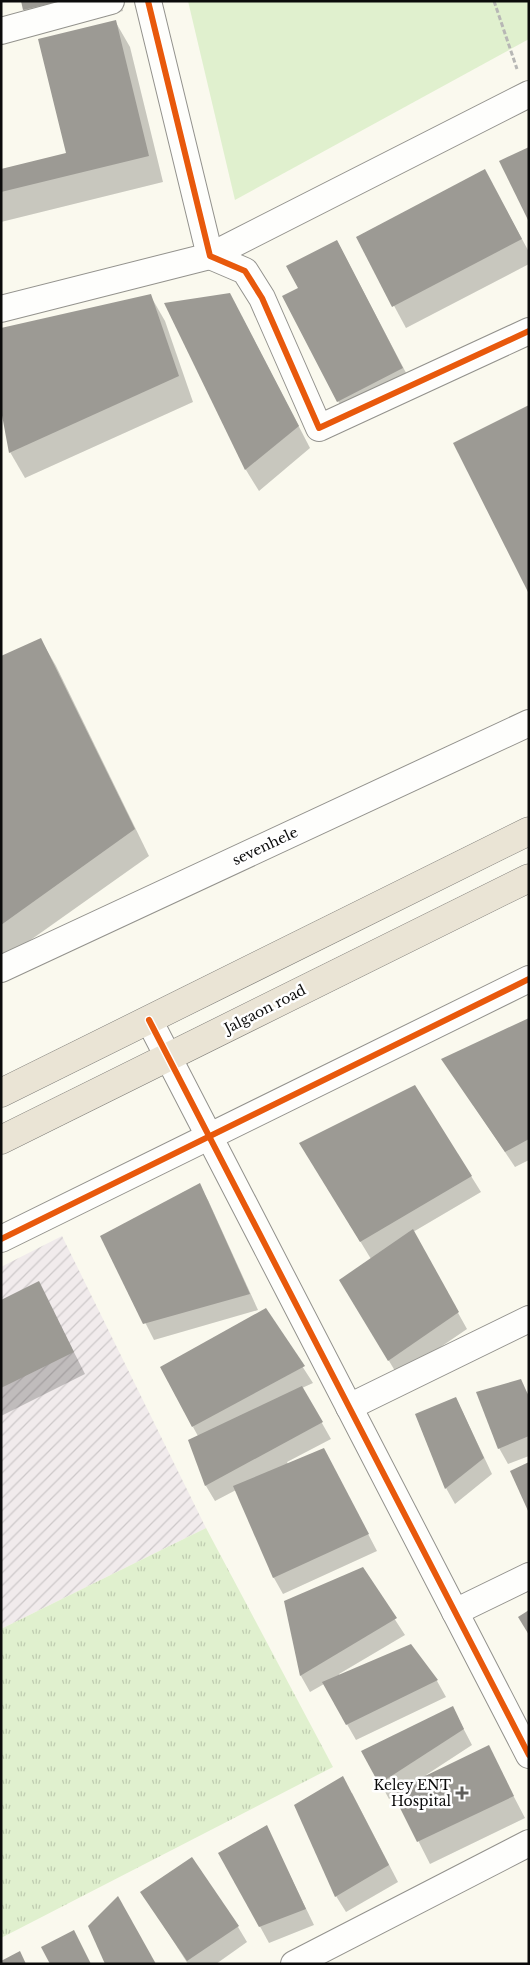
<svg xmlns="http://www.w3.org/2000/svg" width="530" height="1965" font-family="'Libre Baskerville',serif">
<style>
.industrial{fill:url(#industrial-furrows)}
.grass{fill:url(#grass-tufts)}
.park{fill:#e0f0ce}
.shadow{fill:#0003}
.building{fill:#9c9a94}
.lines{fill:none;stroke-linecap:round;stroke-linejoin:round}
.minor-casing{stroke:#93928d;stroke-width:28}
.trunk-casing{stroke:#807f7a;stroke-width:29}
.path{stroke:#b7b7b5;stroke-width:3;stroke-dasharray:5 2.5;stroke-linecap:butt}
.minor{stroke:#fefefc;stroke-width:26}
.trunk{stroke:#eae4d5;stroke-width:28}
.cycleway-casing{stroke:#fff;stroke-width:9}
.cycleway{stroke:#e8590c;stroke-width:6}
.poi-dot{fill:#5f5e5a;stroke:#fff;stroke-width:2}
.labels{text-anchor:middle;stroke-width:5;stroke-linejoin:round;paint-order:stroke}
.street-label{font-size:14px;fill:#0b0b0b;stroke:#fff}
.poi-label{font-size:14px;fill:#0b0b0b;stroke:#fff;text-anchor:end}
</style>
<defs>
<pattern id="industrial-furrows" width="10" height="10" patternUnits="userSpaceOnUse" patternTransform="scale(1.25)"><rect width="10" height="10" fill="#f1ebec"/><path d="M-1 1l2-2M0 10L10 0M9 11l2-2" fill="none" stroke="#cdc8c9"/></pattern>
<pattern id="grass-tufts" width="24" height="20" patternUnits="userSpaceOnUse" patternTransform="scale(1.25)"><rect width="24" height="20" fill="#e0f0ce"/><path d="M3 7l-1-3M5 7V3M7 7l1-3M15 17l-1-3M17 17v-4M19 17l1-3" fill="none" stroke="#bfccb0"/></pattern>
</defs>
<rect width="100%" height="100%" fill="#faf9ee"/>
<path class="industrial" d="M62,1236L206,1528L1,1629V1267Z"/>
<path class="grass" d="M206,1528L333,1767L1,1938V1629Z"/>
<path class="park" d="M188,1H529V39L235,200Z"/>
<g class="shadow">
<path d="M22,1H120L123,11L37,31L24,10Z"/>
<path d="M115,21L130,47L163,182L1,222V170L68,154Z"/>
<path d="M485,171L529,252V264L406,328L357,237Z"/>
<path d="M337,241L415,390L351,423L338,401L299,288Z"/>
<path d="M150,295L165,321L193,402L25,478L10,452Z"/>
<path d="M166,304L242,317L310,448L259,491L246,470Z"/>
<path d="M41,640L56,666L149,856L1,961V657Z"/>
<path d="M529,1019V1160L515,1167L443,1060Z"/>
<path d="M310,1159L471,1176L481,1192L413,1232L467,1329L398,1376L341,1280L371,1259Z"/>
<path d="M199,1185L208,1200L258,1310L154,1340L102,1237Z"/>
<path d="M39,1283L85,1374L1,1416V1301Z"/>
<path d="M266,1310L313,1383L302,1388L331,1439L287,1462L288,1464L332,1465L377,1551L283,1594L274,1578L236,1490L215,1501L206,1486L189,1440L198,1436L193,1427Z"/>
<path d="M520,1381L529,1396V1456L508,1464L499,1448Z"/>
<path d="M456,1398L492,1474L455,1504L446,1488L416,1415Z"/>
<path d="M362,1569L405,1635L339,1674L340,1676L410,1646L437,1681L446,1697L356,1740L324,1684L310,1692L301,1676L286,1602Z"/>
<path d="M461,1724L472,1745L426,1775L427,1777L488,1747L525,1818L430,1864L395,1795L389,1799L363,1751Z"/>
<path d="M352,1793L398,1882L346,1912L336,1896L296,1806Z"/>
<path d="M266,1826L314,1925L269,1943L220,1853Z"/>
<path d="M142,1892L238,1927L247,1942L216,1964H188Z"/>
</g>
<g class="building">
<path d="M21,1H57V2L23,10Z"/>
<path d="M116,20L149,156L1,192V169L66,153L38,39Z"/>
<path d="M529,147V222L499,161Z"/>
<path d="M485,169L522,239L392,307L356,237Z"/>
<path d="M337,240L403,368L337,402L282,296L298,288L286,266Z"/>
<path d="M230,293L299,426L245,470L164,303Z"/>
<path d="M151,294L179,376L9,453L1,410V328Z"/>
<path d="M529,405V594L453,443Z"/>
<path d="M41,638L135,829L1,925V656Z"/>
<path d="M529,1018V1139L505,1152L441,1059Z"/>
<path d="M415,1085L472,1176L360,1242L299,1143Z"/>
<path d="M200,1183L250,1294L143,1324L100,1236Z"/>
<path d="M413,1229L459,1312L388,1361L339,1280Z"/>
<path d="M39,1281L74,1352L1,1388V1300Z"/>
<path d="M266,1308L305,1366L192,1427L160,1367Z"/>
<path d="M521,1379L529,1397V1436L498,1449L476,1392Z"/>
<path d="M302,1386L323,1422L205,1486L188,1440Z"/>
<path d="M456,1397L484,1458L445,1489L415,1414Z"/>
<path d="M324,1448L369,1534L273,1578L233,1486Z"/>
<path d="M529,1462V1513L510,1471Z"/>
<path d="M363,1567L397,1618L300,1676L284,1601Z"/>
<path d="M529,1610V1635L518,1617Z"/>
<path d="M411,1644L438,1680L346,1725L322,1682Z"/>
<path d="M453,1706L464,1729L379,1784L361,1751Z"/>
<path d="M489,1745L514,1796L417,1842L392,1792Z"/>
<path d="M343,1776L389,1865L335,1897L294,1805Z"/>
<path d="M267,1825L306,1909L259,1927L218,1853Z"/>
<path d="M192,1857L239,1926L187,1961L140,1892Z"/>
<path d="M118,1896L156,1964H105L88,1926Z"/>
<path d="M74,1930L91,1964H50L41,1947Z"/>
<path d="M20,1951L26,1964H1V1961Z"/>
</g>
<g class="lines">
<g class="minor-casing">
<g id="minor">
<path d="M148,1L210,256L245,271L262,298L319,428L529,331"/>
<path d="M1,31L111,1"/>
<path d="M1,309L210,256L529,94"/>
<path d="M1,969L529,723"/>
<path d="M149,1020L529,1755"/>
<path d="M1,1239L529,979"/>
<path d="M349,1407L529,1319"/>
<path d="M455,1612L529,1576"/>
<path d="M294,1964L529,1843"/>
</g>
</g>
<g class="trunk-casing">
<g id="trunk">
<path d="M1,1093L529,831"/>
<path d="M1,1140L529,878"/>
</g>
</g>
<path class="path" d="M494,1L517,69"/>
<use href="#minor" class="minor"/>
<use href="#trunk" class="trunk"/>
<g class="cycleway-casing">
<g id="cycleway">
<path d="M148,1L210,256L245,271L262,298L319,428L529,331"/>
<path d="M149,1020L529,1755"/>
<path d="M1,1239L529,979"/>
</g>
</g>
<use href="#cycleway" class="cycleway"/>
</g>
<path class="poi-dot" d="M459.5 1785.5h5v5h5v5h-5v5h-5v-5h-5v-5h5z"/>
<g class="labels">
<g class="street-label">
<text transform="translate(265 846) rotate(-25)" y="5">sevenhele</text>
<text transform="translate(265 1009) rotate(-27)" y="5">Jalgaon road</text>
</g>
<g class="poi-label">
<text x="451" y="1790">Keley ENT<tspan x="451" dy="16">Hospital</tspan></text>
</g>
</g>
<rect width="530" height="1965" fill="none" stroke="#0b0b0b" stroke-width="5"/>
</svg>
